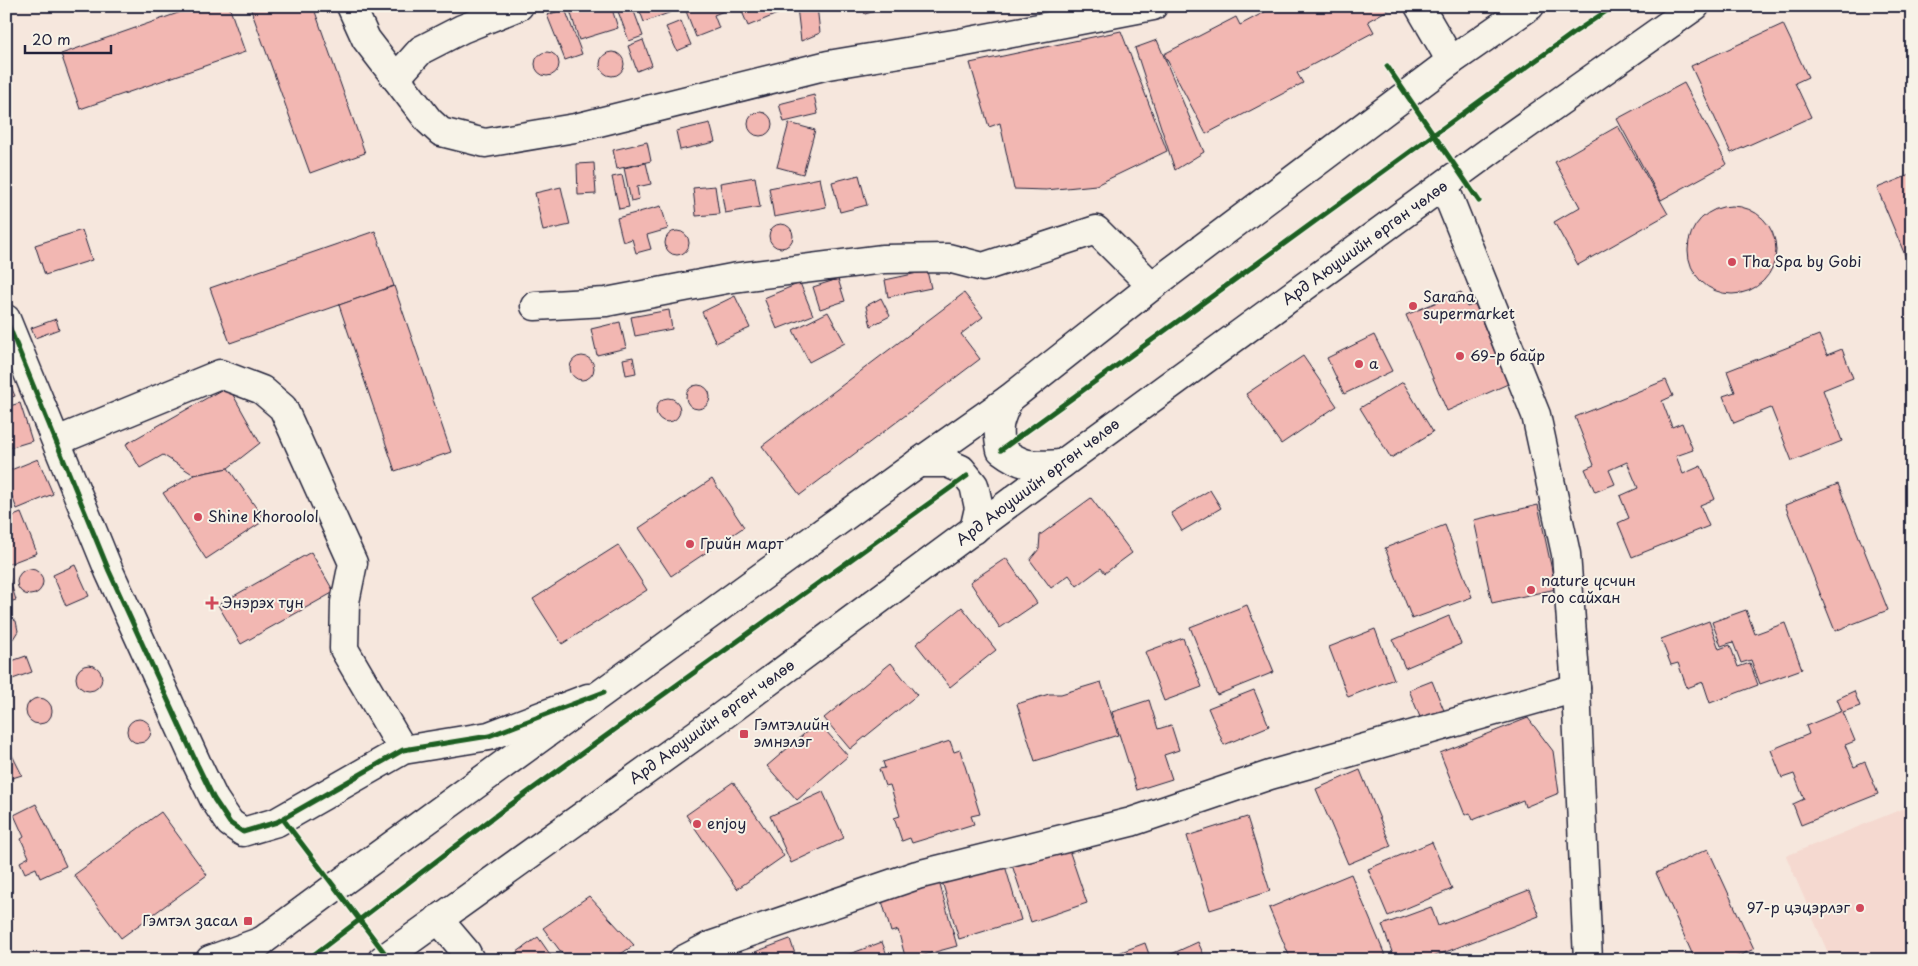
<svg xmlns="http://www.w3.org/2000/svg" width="1918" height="966" font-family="'Playpen Sans',sans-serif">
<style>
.built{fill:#f5d9d0}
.building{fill:#f2b7b2;stroke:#22223b}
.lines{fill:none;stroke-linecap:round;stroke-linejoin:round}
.street-casing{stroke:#22223b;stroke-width:31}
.secondary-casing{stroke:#22223b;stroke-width:31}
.primary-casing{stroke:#22223b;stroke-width:31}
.street{stroke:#f7f3e8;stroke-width:28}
.secondary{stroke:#f7f3e8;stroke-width:28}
.primary{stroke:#f7f3e8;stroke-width:28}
.cycleway-casing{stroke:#f7f3e8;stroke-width:8}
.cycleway{stroke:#1b5e20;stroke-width:5}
.poi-dot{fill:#d1495b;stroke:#f7f3e8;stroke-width:2}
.labels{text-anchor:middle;stroke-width:4;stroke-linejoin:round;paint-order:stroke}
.street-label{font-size:15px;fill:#22223b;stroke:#f7f3e8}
.poi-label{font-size:15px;fill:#22223b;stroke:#f7f3e8;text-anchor:start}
</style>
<rect width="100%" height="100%" fill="#f6e7dd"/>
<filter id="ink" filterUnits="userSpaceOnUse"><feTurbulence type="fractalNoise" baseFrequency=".02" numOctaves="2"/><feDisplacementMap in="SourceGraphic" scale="10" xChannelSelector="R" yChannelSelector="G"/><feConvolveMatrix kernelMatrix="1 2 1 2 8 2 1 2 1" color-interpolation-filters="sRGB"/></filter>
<g filter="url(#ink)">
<path class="built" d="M1912,805V960H1831L1786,856Z"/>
<g class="building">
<path d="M198,6H229L245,52L80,109L61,54Z"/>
<path d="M262,6H313L365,153L310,173L251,10Z"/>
<path d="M573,6H611L618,28L579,40L569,7Z"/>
<path d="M616,6H632L643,36L629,41Z"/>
<path d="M638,6H672L674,11L644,22Z"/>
<path d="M684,6H736L714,15L719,28L696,37Z"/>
<path d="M746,6H780L782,12L748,26L741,9Z"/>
<path d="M817,6L820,33L801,41L797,7Z"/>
<path d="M862,6H881L882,9L865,14Z"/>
<path d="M1276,6H1395L1368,21L1374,32L1297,73L1303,83L1206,134L1164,54L1236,17L1240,25Z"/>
<path d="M565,9L582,54L565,60L547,15Z"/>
<path d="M681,21L691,45L677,51L666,27Z"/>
<path d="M1783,24L1808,77L1795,83L1811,117L1731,153L1691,66Z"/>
<path d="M1121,31L1167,151L1096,185L1046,190L1014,189L1000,123L989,127L970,63Z"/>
<path d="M643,40L652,65L637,71L628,46Z"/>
<path d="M1157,40L1204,152L1175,170L1135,48Z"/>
<circle cx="547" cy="64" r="12"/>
<circle cx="612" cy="64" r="12"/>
<path d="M1684,83L1727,164L1661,200L1617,119Z"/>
<path d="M814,95L818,114L784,122L779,104Z"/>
<path d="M1912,109V128L1905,112Z"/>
<circle cx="760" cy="124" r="12"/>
<path d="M710,123L715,142L680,150L676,131Z"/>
<path d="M789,123L815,130L803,174L777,167Z"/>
<path d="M1618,126L1668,214L1578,265L1554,222L1580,207L1555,162Z"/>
<path d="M647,142L651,161L617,169L613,150Z"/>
<path d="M594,163L596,194L578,195L577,164Z"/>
<path d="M646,163L651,184L637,187L639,199L631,201L624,168Z"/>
<path d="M1912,174V272L1877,188Z"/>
<path d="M622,175L629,207L619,209L612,177Z"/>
<path d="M859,175L867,205L840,212L832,182Z"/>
<path d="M755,177L760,207L725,213L720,183Z"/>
<path d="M820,178L826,207L774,217L769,188Z"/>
<path d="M715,186L719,214L696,216L693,188Z"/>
<path d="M561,187L570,225L543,231L535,193Z"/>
<circle cx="1732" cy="250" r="44"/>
<path d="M661,206L668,229L647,235L651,249L636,253L632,239L623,242L617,218Z"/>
<circle cx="781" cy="236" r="12"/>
<path d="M82,230L92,260L45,275L35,245Z"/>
<circle cx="677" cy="243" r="12"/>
<path d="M375,231L394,286L230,343L210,288Z"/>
<path d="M927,271L931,288L888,297L885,280Z"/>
<path d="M838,279L845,301L820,309L813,287Z"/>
<path d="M800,283L813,315L777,329L764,298Z"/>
<path d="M394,286L451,452L395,471L339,305Z"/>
<path d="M1461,292L1467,307L1475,304L1508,384L1447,411L1406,315Z"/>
<path d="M964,293L983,317L961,334L980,359L800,495L762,446Z"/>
<path d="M735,296L750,328L716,343L702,312Z"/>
<path d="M881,298L890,316L871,326L866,306Z"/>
<path d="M669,310L672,329L635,336L631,317Z"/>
<path d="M828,312L845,343L809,362L793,330Z"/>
<path d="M56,319L59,329L35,338L31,328Z"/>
<path d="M620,322L626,348L597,355L591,329Z"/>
<path d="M1374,335L1392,371L1344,394L1327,358Z"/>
<path d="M1819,335L1827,355L1842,349L1853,378L1823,390L1842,441L1792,461L1771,408L1734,423L1723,396L1735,392L1727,371Z"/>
<circle cx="582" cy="368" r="12"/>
<path d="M1303,356L1337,406L1281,444L1246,394Z"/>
<path d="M633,357L636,373L626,375L623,359Z"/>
<path d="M6,375L15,396L6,399Z"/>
<path d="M1666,380L1673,396L1662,401L1672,427L1682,423L1693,450L1676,456L1683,474L1701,466L1715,499L1700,505L1709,526L1632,557L1618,523L1629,518L1620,496L1638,488L1627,462L1609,470L1615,484L1595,492L1585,469L1594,465L1575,417Z"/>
<path d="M1403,382L1433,432L1391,458L1360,408Z"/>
<circle cx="698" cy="397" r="12"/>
<path d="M228,386L260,443L228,468L194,475L163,455L140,468L126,444Z"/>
<circle cx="668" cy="410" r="12"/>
<path d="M20,403L32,441L6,449V407Z"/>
<path d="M38,459L53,494L17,509L6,482V472Z"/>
<path d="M228,468L265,520L206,559L163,493L194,475Z"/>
<path d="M712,479L744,527L671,576L639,528Z"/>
<path d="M1838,484L1888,610L1835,631L1785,505Z"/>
<path d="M1210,490L1221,508L1182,531L1171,513Z"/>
<path d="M1091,498L1132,553L1105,573L1101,568L1077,586L1069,575L1051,588L1030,560L1039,549L1040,535Z"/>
<path d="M1538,505L1556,589L1492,603L1474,520Z"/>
<path d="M21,513L37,553L6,565V519Z"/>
<path d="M1445,525L1472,597L1412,619L1385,548Z"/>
<path d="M618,545L647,590L562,644L533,599Z"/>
<path d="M311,552L334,592L241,644L218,605Z"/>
<path d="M1006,558L1037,603L1000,628L970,582Z"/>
<path d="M75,565L89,596L66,606L53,575Z"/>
<path d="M6,568L16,600L6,603Z"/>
<circle cx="30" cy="582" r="13"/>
<path d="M1247,605L1274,672L1217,695L1190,627Z"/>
<path d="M962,607L996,650L950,687L916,644Z"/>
<path d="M1746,610L1755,634L1785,623L1802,669L1760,684L1751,660L1741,663L1733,642L1721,646L1712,622Z"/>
<path d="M6,616L16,621L18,631L13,639L6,642Z"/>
<path d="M1449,616L1461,644L1405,668L1393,640Z"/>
<path d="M1709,621L1719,649L1730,645L1738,667L1750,663L1758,685L1710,703L1703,682L1687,688L1678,663L1671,665L1661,639Z"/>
<path d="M1375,629L1394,679L1348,697L1329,647Z"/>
<path d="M1183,638L1202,687L1164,701L1145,652Z"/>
<path d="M26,656L32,672L7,681L6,663Z"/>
<path d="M891,663L917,695L850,749L824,718Z"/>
<circle cx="89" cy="678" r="13"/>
<path d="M1432,681L1445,713L1422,722L1409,690Z"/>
<path d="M1101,682L1118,735L1035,761L1017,704L1049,694H1061Z"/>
<path d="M1254,690L1269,726L1224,745L1208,708Z"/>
<path d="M1854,691L1860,706L1843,712L1855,741L1845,745L1854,767L1865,762L1878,794L1801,825L1793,804L1804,799L1794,774L1782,778L1771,750L1809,734L1806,726L1842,711L1837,699Z"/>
<circle cx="39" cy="711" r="13"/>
<path d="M1149,700L1158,729L1171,725L1179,750L1164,755L1172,779L1137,790L1112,712Z"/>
<path d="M1528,718L1553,751L1559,793L1525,807L1523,800L1473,820L1470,813L1465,815L1440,753Z"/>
<circle cx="139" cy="731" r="12"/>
<path d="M818,722L848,756L797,800L767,766Z"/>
<path d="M950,741L954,752L960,750L980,814L971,816L974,824L912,843L910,838L902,841L894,818L900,816L890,785L885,786L879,769L885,768L883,762Z"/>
<path d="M6,743L22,775L6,780Z"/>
<path d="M1360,770L1391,846L1348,864L1316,789Z"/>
<path d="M733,782L784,856L737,889L686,815Z"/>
<path d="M823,792L844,838L791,863L770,816Z"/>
<path d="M36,804L66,866L40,878L36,868L25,873L20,862L29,857L21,839L24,837L14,815Z"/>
<path d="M161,812L207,875L121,938L74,875Z"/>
<path d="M1247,817L1270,891L1210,910L1187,836Z"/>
<path d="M1432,842L1452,889L1388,916L1368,869Z"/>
<path d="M1068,847L1087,903L1031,922L1012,865Z"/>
<path d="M1708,849L1754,949L1730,960H1695L1656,873Z"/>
<path d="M1003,859L1021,920L959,939L941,878Z"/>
<path d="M1351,874L1387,960H1291L1269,908Z"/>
<path d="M938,878L957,946L906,960L898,930L891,932L880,894Z"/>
<path d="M1529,890L1539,916L1425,960H1395L1382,925L1431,907L1438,926Z"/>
<path d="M589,896L634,945L612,960H567L543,928Z"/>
<path d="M538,937L554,960H506Z"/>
<path d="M790,939L797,960H757L755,952Z"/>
<path d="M882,942L889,960H834Z"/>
<path d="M1198,942L1206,960H1166L1165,957Z"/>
<path d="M1145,943L1151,960H1106L1105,958Z"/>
</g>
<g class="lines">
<g class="street-casing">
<g id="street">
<path d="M351,6L366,39L429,121L441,132L485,143L575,128L828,65L960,43L1153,6"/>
<path d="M1419,6L1451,61"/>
<path d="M396,78L421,50L462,29L519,6"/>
<path d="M1444,186L1536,415L1566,554L1576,688L1588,960"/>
<path d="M535,306L606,302L732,278L883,259L948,258L983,267L1096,230L1152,286"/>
<path d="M6,319L109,571L197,764L214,799L230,823L243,832L277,822L403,750L489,736L588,698"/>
<path d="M57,441L220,374L262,390L283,408L353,563L345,602L344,649L403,750"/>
<path d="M438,919L466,952L470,960"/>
<path d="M683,960L710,946L917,875L1131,822L1270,775L1576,688"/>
</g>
</g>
<g class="secondary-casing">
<path id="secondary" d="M210,960L262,941"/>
</g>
<g class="primary-casing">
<g id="primary">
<path d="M1009,399C999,420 996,427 1001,450C1025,468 1033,465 1062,464"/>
<path d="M918,463H947L961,469L974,485L979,508L974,530"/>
<path d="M241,960L262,941L335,887L918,463L1009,399L1152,286L1451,61L1530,6"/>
<path d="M382,960L718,719L1062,464L1498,145L1695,6"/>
</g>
</g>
<use href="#street" class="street"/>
<use href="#secondary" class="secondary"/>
<use href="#primary" class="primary"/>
<g class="cycleway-casing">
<g id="cycleway">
<path d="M1387,66L1479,201"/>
<path d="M6,319L109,571L197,764L214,799L230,823L243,832L277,822L403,750L489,736L604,692"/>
<path d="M1001,450L1572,34L1614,6"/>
<path d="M283,819L390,960"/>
<path d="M307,960L503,810L967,476"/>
</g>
</g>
<use href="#cycleway" class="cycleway"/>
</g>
</g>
<g class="poi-dot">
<circle cx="1732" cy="262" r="5"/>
<circle cx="1413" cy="306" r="5"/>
<circle cx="1460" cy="356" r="5"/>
<circle cx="1359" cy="364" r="5"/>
<circle cx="198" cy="517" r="5"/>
<circle cx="690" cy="544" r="5"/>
<circle cx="1531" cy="590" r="5"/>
<path d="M209.5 595.5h5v5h5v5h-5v5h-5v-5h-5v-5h5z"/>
<rect x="739" y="729" width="10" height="10" rx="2.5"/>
<circle cx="697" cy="824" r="5"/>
<circle cx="1860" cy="908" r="5"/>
<rect x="243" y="916" width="10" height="10" rx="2.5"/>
</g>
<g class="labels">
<g class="street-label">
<text transform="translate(1365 243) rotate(-36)" y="5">Ард Аюушийн өргөн чөлөө</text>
<text transform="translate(1038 482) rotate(-37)" y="5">Ард Аюушийн өргөн чөлөө</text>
<text transform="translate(712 722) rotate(-36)" y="5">Ард Аюушийн өргөн чөлөө</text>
</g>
<g class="poi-label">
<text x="1742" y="267">Tha Spa by Gobi</text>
<text x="1423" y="302">Sarana<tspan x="1423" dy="17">supermarket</tspan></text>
<text x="1470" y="361">69-р байр</text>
<text x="1369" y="369">а</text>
<text x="208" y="522">Shine Khoroolol</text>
<text x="700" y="549">Грийн март</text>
<text x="1541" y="586">nature үсчин<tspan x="1541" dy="17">гоо сайхан</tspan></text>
<text x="222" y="608">Энэрэх тун</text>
<text x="754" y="730">Гэмтэлийн<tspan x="754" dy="17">эмнэлэг</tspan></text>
<text x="707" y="829">enjoy</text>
<text x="1850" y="913" text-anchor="end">97-р цэцэрлэг</text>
<text x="238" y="926" text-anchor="end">Гэмтэл засал</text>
</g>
</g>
<rect width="1918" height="966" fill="none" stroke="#f7f3e8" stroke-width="25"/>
<rect x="12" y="12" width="1893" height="941" fill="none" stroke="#22223b" stroke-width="2" filter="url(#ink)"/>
<path d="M25 45v8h86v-8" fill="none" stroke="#22223b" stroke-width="2.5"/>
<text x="32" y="45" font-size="15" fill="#22223b" stroke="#f7f3e8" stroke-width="4" paint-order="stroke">20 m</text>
</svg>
